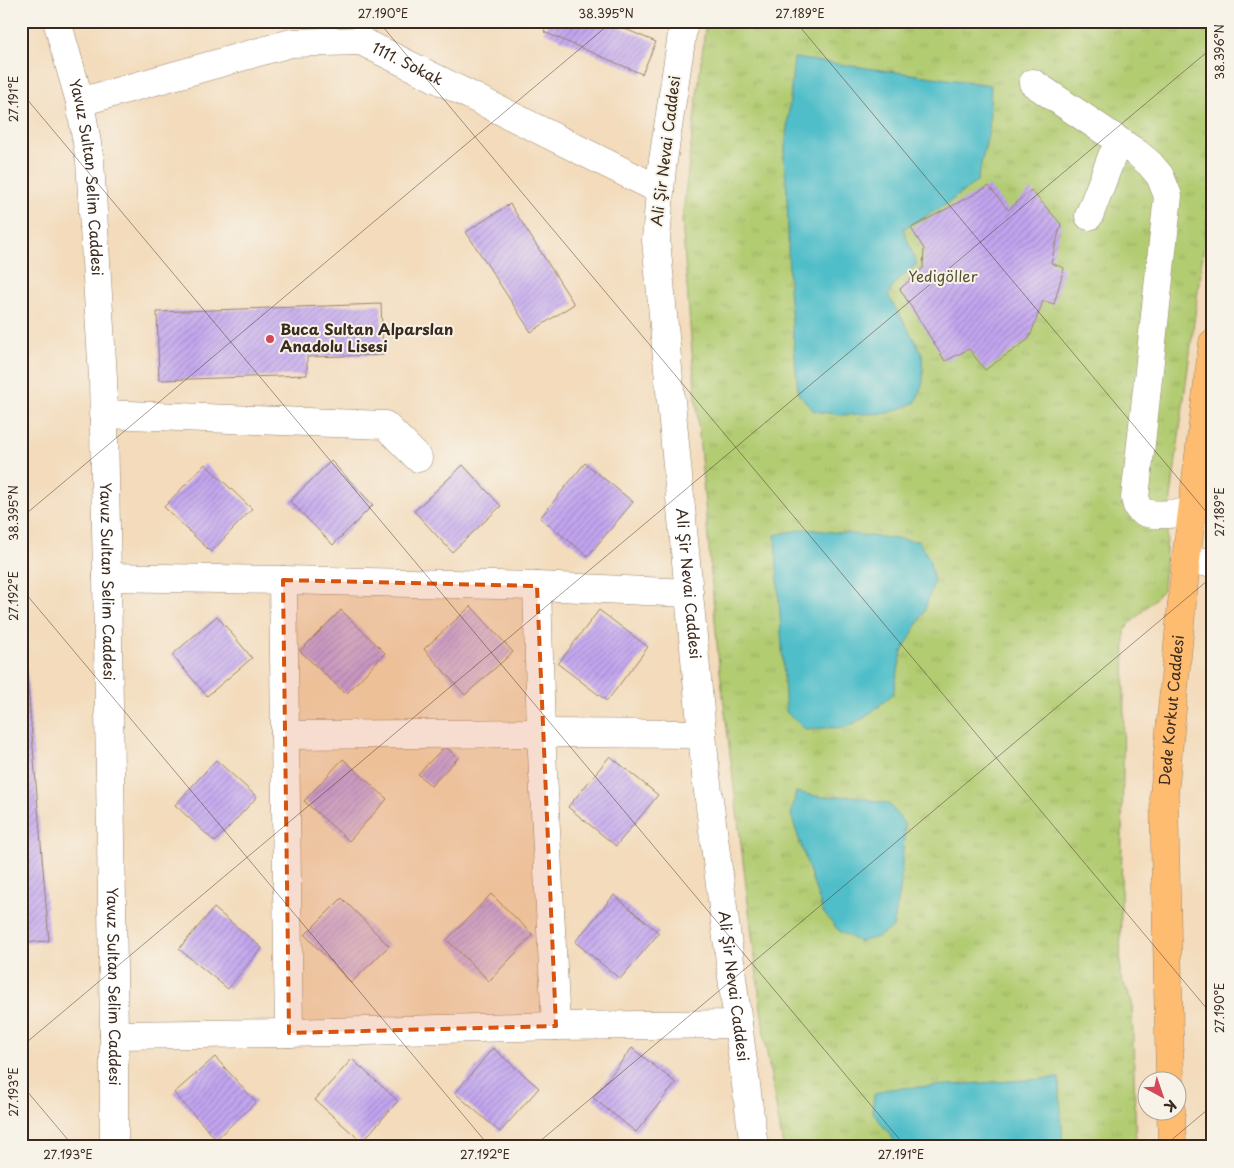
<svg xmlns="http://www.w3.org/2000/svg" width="1234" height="1168" font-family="'Playpen Sans',sans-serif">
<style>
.park{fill:url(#park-tufts);stroke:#767b48}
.water{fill:#50bec9;stroke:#467474}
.building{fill:url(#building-hatch)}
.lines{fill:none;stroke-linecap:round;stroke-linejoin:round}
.minor-casing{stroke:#97826c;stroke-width:29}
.major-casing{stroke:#97826c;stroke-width:29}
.minor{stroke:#fff;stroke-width:28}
.major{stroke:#febc71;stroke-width:28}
.marked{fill:#d7540e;fill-opacity:0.2;stroke:#d7540e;stroke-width:4;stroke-dasharray:10 6;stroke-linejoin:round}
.ticks{fill:none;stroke:#3b2a1e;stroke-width:1;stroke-opacity:0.45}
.poi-dot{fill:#d1495b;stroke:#f7f3e8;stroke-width:2}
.labels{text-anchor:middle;stroke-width:4;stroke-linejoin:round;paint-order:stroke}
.street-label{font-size:15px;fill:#3b2a1e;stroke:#f7f3e8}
.park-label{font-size:15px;fill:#595233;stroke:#f7f3e8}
.poi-label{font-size:15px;font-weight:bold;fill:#3b2a1e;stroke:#f7f3e8;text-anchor:start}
.neatline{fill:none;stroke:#3b2a1e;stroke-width:2}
.ticks-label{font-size:12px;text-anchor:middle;fill:#3b2a1e}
</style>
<defs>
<pattern id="park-tufts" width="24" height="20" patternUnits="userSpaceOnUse" patternTransform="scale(1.25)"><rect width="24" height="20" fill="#b2cc72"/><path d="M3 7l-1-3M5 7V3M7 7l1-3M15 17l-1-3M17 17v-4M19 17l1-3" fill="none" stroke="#9aaf62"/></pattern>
<pattern id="building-hatch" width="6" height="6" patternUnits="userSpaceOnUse" patternTransform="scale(1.25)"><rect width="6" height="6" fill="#c2a5f0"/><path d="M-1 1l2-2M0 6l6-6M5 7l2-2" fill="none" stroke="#9f87c2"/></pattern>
</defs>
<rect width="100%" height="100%" fill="#f7f3e8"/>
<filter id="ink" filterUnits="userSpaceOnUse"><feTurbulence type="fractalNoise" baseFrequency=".02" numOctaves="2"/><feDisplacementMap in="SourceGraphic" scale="10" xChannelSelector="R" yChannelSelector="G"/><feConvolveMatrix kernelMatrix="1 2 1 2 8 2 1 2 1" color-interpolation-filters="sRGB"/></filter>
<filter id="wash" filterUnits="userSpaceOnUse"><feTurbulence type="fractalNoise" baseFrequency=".0096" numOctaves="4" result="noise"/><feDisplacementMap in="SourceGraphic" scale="20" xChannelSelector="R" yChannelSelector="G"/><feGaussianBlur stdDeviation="1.12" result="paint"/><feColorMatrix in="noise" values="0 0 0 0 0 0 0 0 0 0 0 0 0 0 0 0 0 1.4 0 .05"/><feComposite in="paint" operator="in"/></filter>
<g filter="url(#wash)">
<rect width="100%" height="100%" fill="#f3dbbb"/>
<path class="park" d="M706,21H1213V176L1169,513L1163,590L1125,629L1120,975L1132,1002L1136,1147H783L765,1042L718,655L693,365L682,221Z"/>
<g class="water">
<path d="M794,58L991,85L989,131L977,181L944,206L903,229L917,264L895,283L888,295L922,353L923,382L916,402L889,413L841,415L814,411L798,393L789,288L787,193L784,159Z"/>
<path d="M804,529L918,541L929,558L934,582L924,612L902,652L893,694L867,716L847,727L805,729L786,712L775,535Z"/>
<path d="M796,792L821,797L853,796L889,804L905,825L900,891L893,928L877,937L859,942L839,931L823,912L791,815Z"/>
<path d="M1059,1078L1063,1147H899L872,1111L874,1095L887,1089Z"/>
</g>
<g id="blocks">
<g class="building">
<path d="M548,21H606L656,42L642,74L544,32Z"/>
<path d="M989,186L1008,210L1031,190L1061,224L1051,263L1064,268L1054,304L1043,301L1029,339L985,370L969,349L945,361L900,289L923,268L924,249L911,228Z"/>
<path d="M510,204L574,304L531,332L466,232Z"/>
<path d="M381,304L383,355L307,357V375L159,380L157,312Z"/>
<path d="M331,461L373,505L333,545L290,501Z"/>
<path d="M585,463L633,502L588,556L540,518Z"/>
<path d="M205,464L252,509L211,552L164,507Z"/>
<path d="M463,465L501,506L452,552L414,511Z"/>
<path d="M471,606L513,652L465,695L424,649Z"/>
<path d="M341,610L385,653L346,694L300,651Z"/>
<path d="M599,610L648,647L607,701L558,664Z"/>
<path d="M217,616L252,658L207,696L172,655Z"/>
<path d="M21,626H23L49,941L21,943Z"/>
<path d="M445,746L458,758L431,786L418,774Z"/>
<path d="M610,756L658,795L616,846L568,807Z"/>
<path d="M343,759L387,799L349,841L304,801Z"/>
<path d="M216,760L257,797L215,842L175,805Z"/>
<path d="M491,894L533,935L489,981L447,940Z"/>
<path d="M614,895L659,933L620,979L575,942Z"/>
<path d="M342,898L389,946L351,983L305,935Z"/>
<path d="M214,908L262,948L228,989L179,949Z"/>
<path d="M493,1048L539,1088L500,1132L455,1093Z"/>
<path d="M632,1048L676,1083L636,1132L593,1098Z"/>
<path d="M215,1057L256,1102L216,1139L174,1093Z"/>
<path d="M352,1059L398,1101L362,1142L315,1100Z"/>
</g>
</g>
</g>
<g filter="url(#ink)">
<use href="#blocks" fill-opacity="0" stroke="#97826c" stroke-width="1"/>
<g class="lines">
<g class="minor-casing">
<g id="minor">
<path id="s1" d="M57,21L80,102L90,161L103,378L107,577L114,1035V1147"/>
<path id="s2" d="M684,21L662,167L656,240L706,776L754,1147"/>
<path d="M1033,83L1137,153L1150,164L1160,176L1168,196L1135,498C1136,502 1136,506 1139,509C1148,518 1180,513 1192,512"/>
<path id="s3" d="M80,102L291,43L361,41L660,190"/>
<path d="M1089,216L1112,156L1121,143"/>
<path d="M103,414L385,425L418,458"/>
<path d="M1186,560L1213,563"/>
<path d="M107,577L283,580L537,586L689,593"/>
<path d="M283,580L289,1033L556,1026L738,1024"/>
<path d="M537,586L541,733L556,1026"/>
<path d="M285,735L541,733L702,734"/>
<path d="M114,1035L289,1033"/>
</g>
</g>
<g class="major-casing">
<g id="major">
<path id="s4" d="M1170,1080L1164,795L1186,560L1213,343"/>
<path d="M1171,1110L1172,1147"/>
</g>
</g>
<use href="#minor" class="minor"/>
<use href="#major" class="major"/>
</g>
</g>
<path class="marked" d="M283,580L537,586L556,1026L289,1033Z"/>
<path class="ticks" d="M378,21L1213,1016M795,21L1213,520M1211,21L1213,23M21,92L906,1147M21,518L613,21M21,588L490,1147M21,1047L1213,47M21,1084L74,1147M533,1147L1213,576M1163,1147L1213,1105"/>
<circle class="poi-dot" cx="270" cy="339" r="5"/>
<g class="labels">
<g class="street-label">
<text dy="5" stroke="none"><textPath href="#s3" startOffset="341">1111. Sokak</textPath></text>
<text transform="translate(666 151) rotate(-83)" y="5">Ali Şir Nevai Caddesi</text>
<text dy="5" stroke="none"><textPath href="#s1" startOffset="160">Yavuz Sultan Selim Caddesi</textPath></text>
<text dy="5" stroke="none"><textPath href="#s1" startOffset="565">Yavuz Sultan Selim Caddesi</textPath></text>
<text dy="5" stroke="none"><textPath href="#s2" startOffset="566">Ali Şir Nevai Caddesi</textPath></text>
<text dy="5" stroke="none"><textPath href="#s4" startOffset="370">Dede Korkut Caddesi</textPath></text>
<text dy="5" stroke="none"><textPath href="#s1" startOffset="970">Yavuz Sultan Selim Caddesi</textPath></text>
<text dy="5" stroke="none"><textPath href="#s2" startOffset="971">Ali Şir Nevai Caddesi</textPath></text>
</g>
<g class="park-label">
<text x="943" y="282">Yedigöller</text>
</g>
<g class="poi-label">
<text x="280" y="335">Buca Sultan Alparslan<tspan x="280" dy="17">Anadolu Lisesi</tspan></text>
</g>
</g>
<rect width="1234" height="1168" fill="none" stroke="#f7f3e8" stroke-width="55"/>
<g transform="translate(1162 1096) rotate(140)"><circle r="24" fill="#f7f3e8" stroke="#aca397"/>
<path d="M0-4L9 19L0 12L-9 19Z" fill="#d1495b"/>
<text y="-8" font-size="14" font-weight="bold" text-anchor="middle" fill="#3b2a1e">K</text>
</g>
<rect x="28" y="28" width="1178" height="1112" class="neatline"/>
<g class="ticks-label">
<text x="383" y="18">27.190°E</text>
<text x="606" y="18">38.395°N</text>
<text x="800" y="18">27.189°E</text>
<text transform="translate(1220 52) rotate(-90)" y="4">38.396°N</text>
<text transform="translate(14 99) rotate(-90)" y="4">27.191°E</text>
<text transform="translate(1220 512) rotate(-90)" y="4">27.189°E</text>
<text transform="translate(14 513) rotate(-90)" y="4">38.395°N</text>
<text transform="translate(14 596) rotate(-90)" y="4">27.192°E</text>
<text transform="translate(1220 1008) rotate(-90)" y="4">27.190°E</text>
<text transform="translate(14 1092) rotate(-90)" y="4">27.193°E</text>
<text x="68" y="1159">27.193°E</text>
<text x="485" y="1159">27.192°E</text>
<text x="901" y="1159">27.191°E</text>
</g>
</svg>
